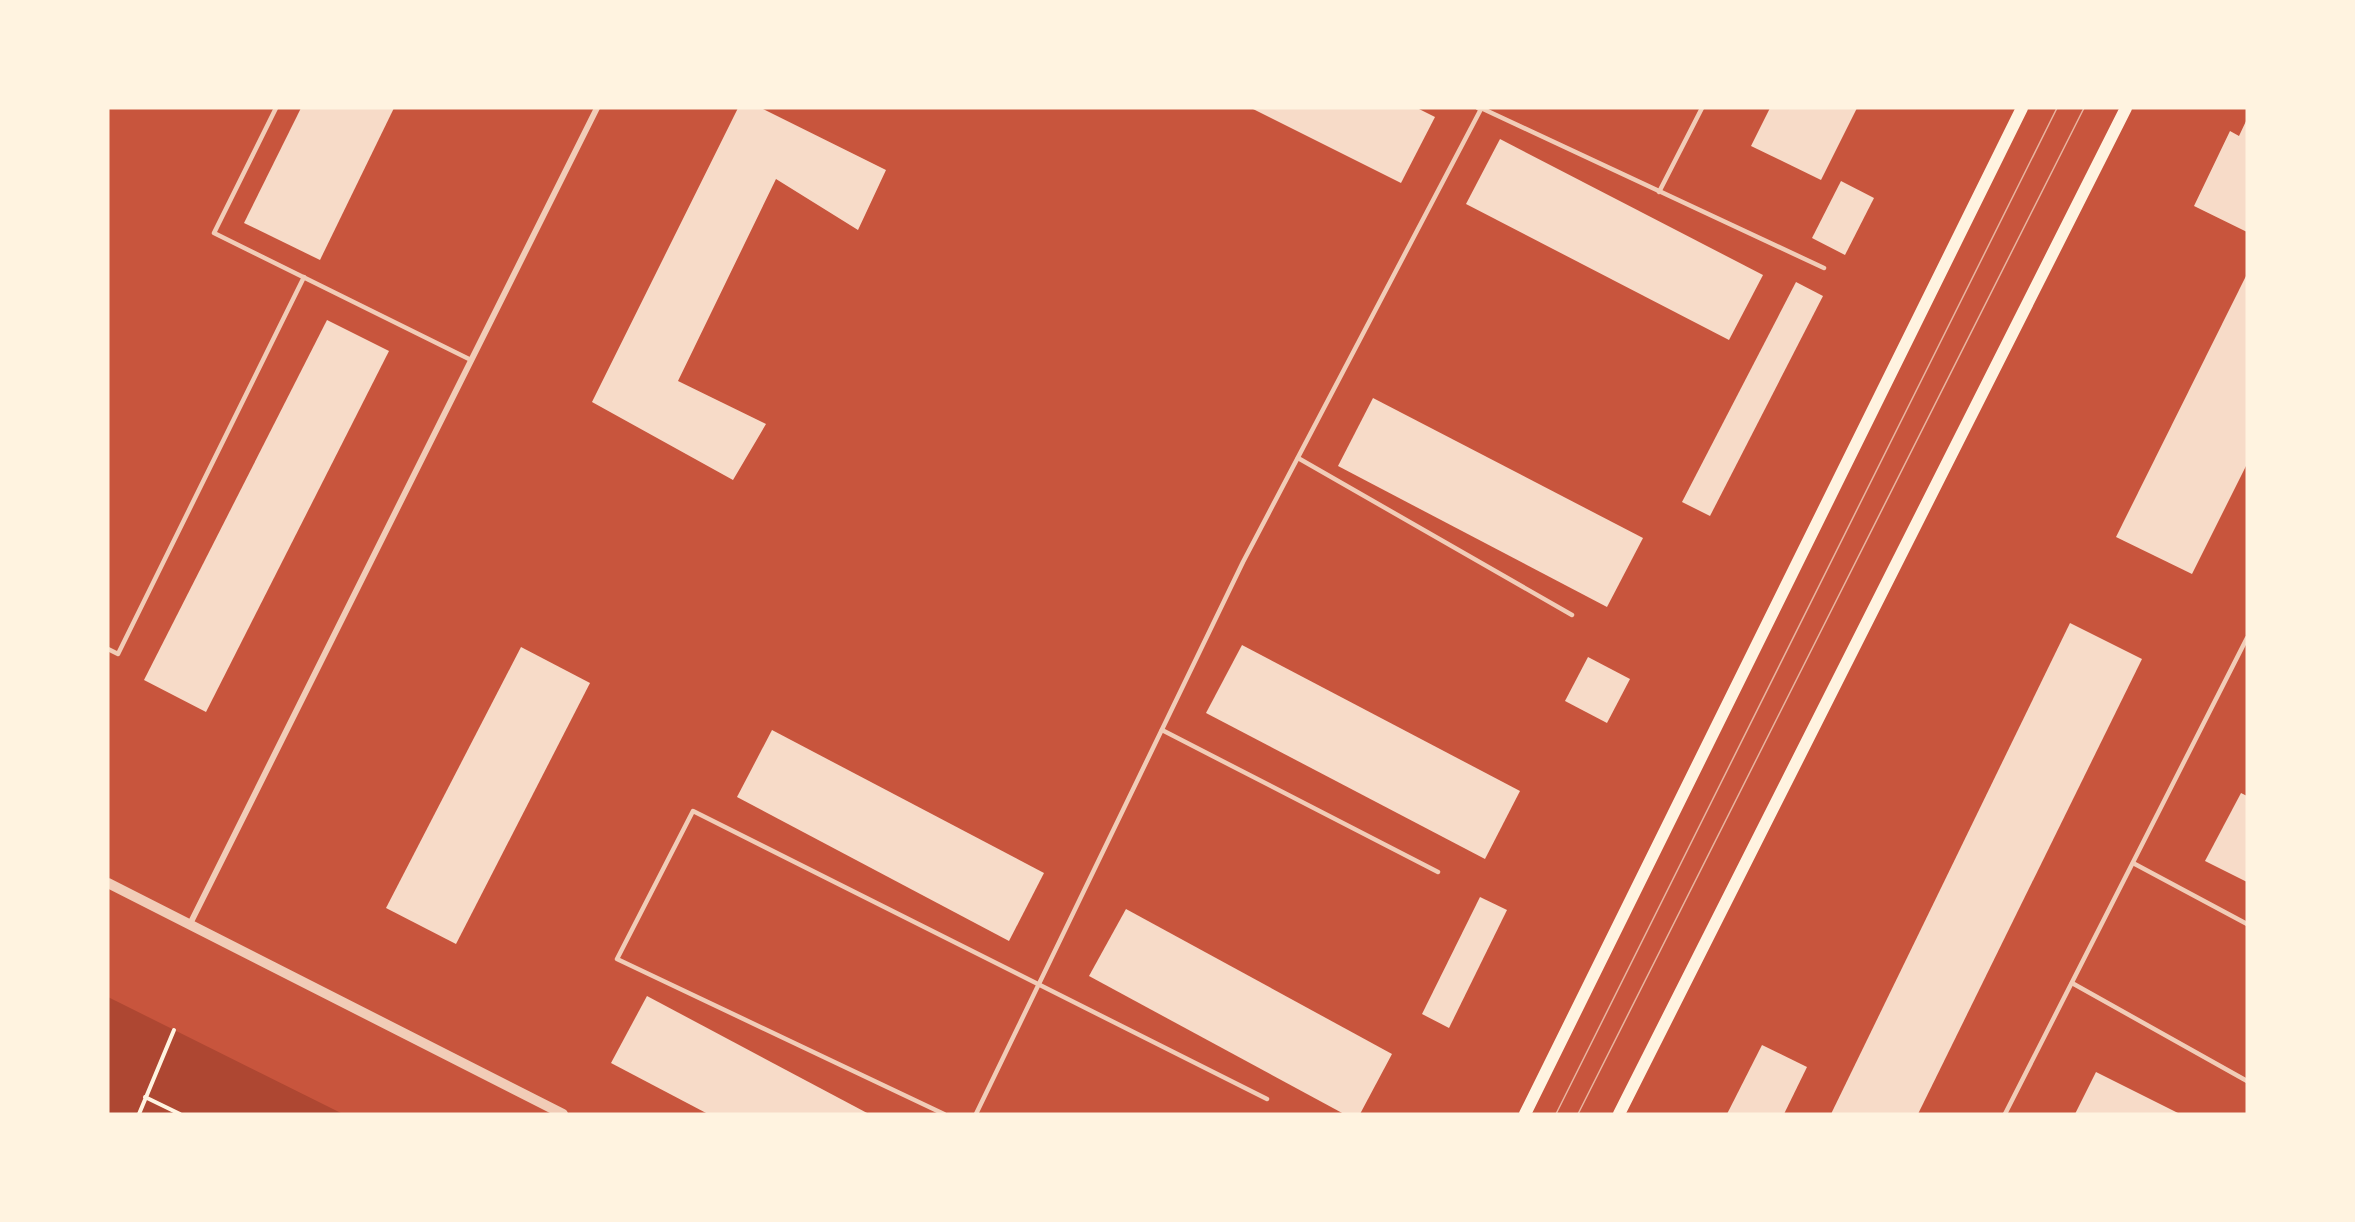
<svg xmlns="http://www.w3.org/2000/svg" width="2355" height="1222" font-family="'Golos Text',sans-serif">
<style>
.green{fill:#ae4732}
.building{fill:#f7dbc8}
.lines{fill:none;stroke-linecap:round;stroke-linejoin:round}
.path{stroke:#fff3e0;stroke-width:4}
.service{stroke:#f1ccb7;stroke-width:4.5}
.minor{stroke:#f1ccb7;stroke-width:6}
.tertiary{stroke:#f1ccb7;stroke-width:10}
.secondary{stroke:#fff3e0;stroke-width:12}
.tram{stroke:#e9b49f;stroke-width:1.5}
</style>
<rect width="100%" height="100%" fill="#c8553d"/>
<path class="green" d="M108,997L343,1114H108Z"/>
<g class="building">
<path d="M301,108H394L320,260L244,223Z"/>
<path d="M738,108H761L886,170L858,230L776,179L678,381L766,424L733,480L592,402Z"/>
<path d="M1251,108H1417L1435,117L1401,183Z"/>
<path d="M1770,108H1857L1821,180L1751,146Z"/>
<path d="M2247,119V232L2194,206L2230,131L2239,136Z"/>
<path d="M1500,139L1763,275L1729,340L1466,204Z"/>
<path d="M1841,181L1874,198L1845,255L1812,238Z"/>
<path d="M2247,274V464L2192,574L2116,537Z"/>
<path d="M1796,282L1823,296L1710,516L1682,502Z"/>
<path d="M327,320L389,351L206,712L144,680Z"/>
<path d="M1373,398L1643,538L1607,607L1338,466Z"/>
<path d="M2070,623L2142,659L1918,1114H1831Z"/>
<path d="M1242,645L1520,791L1485,859L1206,713Z"/>
<path d="M521,647L590,683L456,944L386,908Z"/>
<path d="M1588,657L1630,679L1607,723L1565,701Z"/>
<path d="M772,730L1044,873L1009,941L737,797Z"/>
<path d="M2241,793L2247,796V882L2205,861Z"/>
<path d="M1480,897L1507,910L1449,1028L1422,1014Z"/>
<path d="M1126,909L1392,1054L1360,1114H1344L1089,976Z"/>
<path d="M647,996L869,1114H708L611,1063Z"/>
<path d="M1762,1045L1807,1067L1784,1114H1727Z"/>
<path d="M2096,1072L2180,1114H2075Z"/>
</g>
<g class="lines">
<g class="path">
<path d="M145,1097L180,1114"/>
<path d="M139,1114L174,1030"/>
</g>
<g class="service">
<path d="M276,108L214,233L471,360"/>
<path d="M1481,108L1824,268"/>
<path d="M1659,192L1702,108"/>
<path d="M1298,458L1572,615"/>
<path d="M108,649L118,654L304,277"/>
<path d="M1162,730L1438,872"/>
<path d="M2133,863L2247,924"/>
<path d="M2072,983L2247,1081"/>
<path d="M944,1114L617,959L693,811L1267,1099"/>
<path d="M976,1114L1243,562L1481,109L1478,108"/>
<path d="M2005,1114L2247,638"/>
</g>
<path class="minor" d="M190,924L597,108"/>
<path class="tertiary" d="M108,883L563,1114"/>
<g class="secondary">
<path d="M1525,1114L2022,108"/>
<path d="M1619,1114L2126,108"/>
</g>
<g class="tram">
<path d="M1556,1114L2057,108"/>
<path d="M1578,1114L2084,108"/>
</g>
</g>
<rect width="2355" height="1222" fill="none" stroke="#fff3e0" stroke-width="219"/>
</svg>
